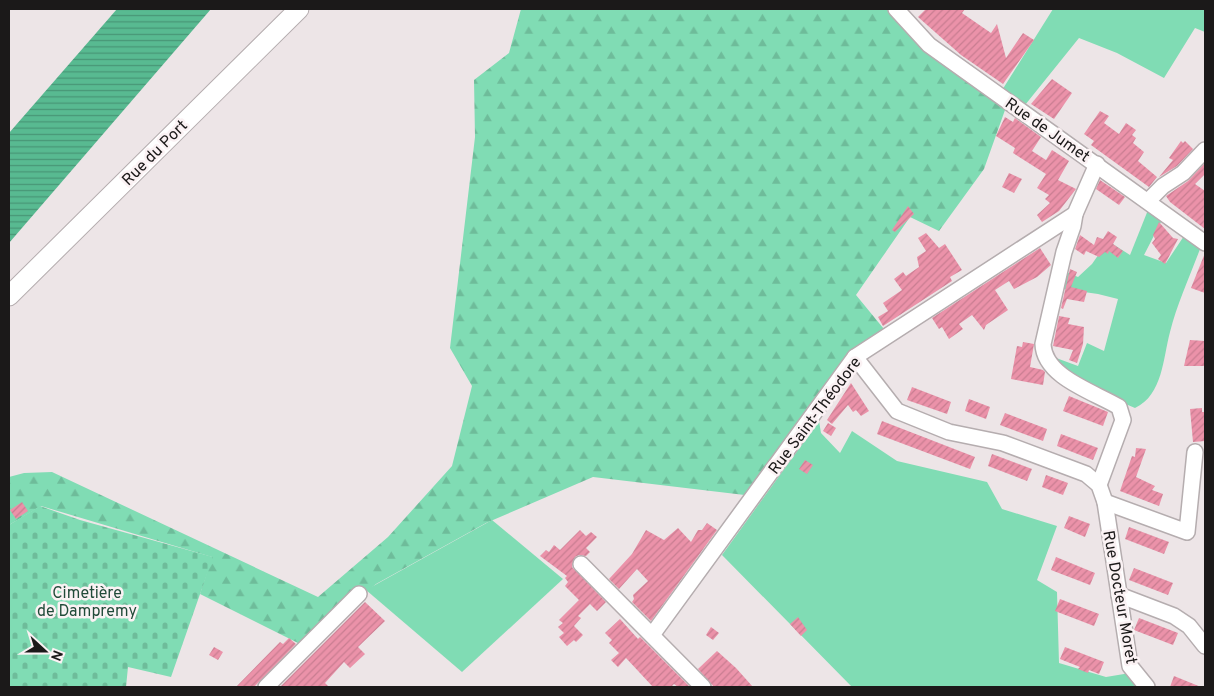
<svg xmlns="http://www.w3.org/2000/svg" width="1214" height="696" font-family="Overpass,sans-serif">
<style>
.green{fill:#80dcb4}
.forest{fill:url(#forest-firs)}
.cemetery{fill:url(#cemetery-stones)}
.water{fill:url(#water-rules)}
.building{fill:url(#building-hatch)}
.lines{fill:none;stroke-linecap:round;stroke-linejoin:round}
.minor-casing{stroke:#b5adaf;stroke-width:18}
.major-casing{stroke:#b5adaf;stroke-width:21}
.minor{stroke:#fff;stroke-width:15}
.major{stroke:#fff;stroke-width:19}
.labels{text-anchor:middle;stroke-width:5;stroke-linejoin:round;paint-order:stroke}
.street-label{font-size:16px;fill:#1b1919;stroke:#fbf2f4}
.park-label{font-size:16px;fill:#214b39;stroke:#fbf2f4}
</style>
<defs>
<pattern id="forest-firs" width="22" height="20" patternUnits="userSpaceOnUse" patternTransform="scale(1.25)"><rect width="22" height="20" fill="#80dcb4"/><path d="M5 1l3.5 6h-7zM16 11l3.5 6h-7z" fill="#6ebc9a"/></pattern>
<pattern id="cemetery-stones" width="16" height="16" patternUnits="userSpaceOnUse" patternTransform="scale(1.25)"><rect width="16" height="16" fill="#80dcb4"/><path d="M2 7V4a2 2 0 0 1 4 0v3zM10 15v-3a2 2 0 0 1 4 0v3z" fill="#6ebc9a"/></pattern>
<pattern id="water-rules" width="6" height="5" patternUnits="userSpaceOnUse" patternTransform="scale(1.25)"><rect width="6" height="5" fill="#58ba91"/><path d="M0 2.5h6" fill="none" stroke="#489676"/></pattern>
<pattern id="building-hatch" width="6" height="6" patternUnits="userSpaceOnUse" patternTransform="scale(1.25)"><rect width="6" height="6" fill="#eb92a9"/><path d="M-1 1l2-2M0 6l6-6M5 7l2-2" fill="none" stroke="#c97d91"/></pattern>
</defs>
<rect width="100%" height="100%" fill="#ede5e7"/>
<g class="green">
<path d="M1053,9H1205V32L1195,28L1164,78L1117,53L1079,38L1021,110L999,95Z"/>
<path d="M1148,210L1162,220L1144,255L1166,263L1184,236L1200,249C1190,276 1177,304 1170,332C1163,358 1163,395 1135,408L1067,379L1048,355L1078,366L1087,343L1104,351L1118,299L1098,294L1056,288L1066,272L1078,277L1092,264L1108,241L1130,255Z"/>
<path d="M819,421L821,433L840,453L852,431L897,461L987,482L1002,509L1057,526L1037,580L1057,592L1059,663L1106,677L1130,673L1143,687H852L722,555Z"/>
<path d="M492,520L563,579L462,672L366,590Z"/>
</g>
<path class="forest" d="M521,9H896L918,32L1005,110L984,169L939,231L910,217L856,295L888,334L818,408L753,496L593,477L486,523L376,584L340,614L306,647L200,594L212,557L41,506L9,525V477L24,473L52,472L318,597L388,537L452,466L472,386L450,348L475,137L474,80L509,53Z"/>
<path class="cemetery" d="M40,506L80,520L213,557L171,677L128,667L126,687H9V525Z"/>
<path class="water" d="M117,9H211L9,243V133Z"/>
<g class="building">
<path d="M926,9H965L962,13L991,33L997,24L1006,58L1023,33L1034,40L1003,84L961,55L918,17Z"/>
<path d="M1052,79L1072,93L1054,119L1031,104Z"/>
<path d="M1100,111L1109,116L1104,123L1119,134L1126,123L1136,130L1132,135L1136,138L1133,143L1144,152L1138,161L1157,177L1149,187L1091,145L1094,141L1084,134Z"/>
<path d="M1005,117L1013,122L1015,118L1041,137L1032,151L1046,160L1052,150L1069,161L1058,180L1076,189L1059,211L1042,222L1037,215L1050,203L1045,199L1049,195L1037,188L1046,174L1013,153L1015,148L996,136Z"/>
<path d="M1181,141L1183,143L1185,141L1193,149L1177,166L1159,177L1173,160L1169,158Z"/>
<path d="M1205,163V174L1195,184L1205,191V229L1170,202L1166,196L1188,181Z"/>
<path d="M1009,173L1022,179L1014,193L1002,187Z"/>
<path d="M1100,180L1125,197L1119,205L1096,189Z"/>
<path d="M908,206L914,214L895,232L892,230Z"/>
<path d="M1159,222L1173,238L1178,239L1165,264L1158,259L1161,255L1152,243L1155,239L1153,235Z"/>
<path d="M1108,231L1117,237L1113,244L1123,251L1118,258L1109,251L1108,254L1105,252L1099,257L1086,251L1084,255L1075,249L1080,235L1094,245L1097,237L1103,239Z"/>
<path d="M926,233L939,248L945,244L962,270L950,277L952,281L883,326L878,317L888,311L883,303L902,290L894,279L903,272L906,276L919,267L917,257L926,251L918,238Z"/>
<path d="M1040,248L1051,265L1037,277L1014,289L1009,281L995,290L1008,310L986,325L984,330L972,315L959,324L963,329L949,339L942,327L939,329L932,318Z"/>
<path d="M1205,253V293L1191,288Z"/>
<path d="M1070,269L1077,272L1071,287L1087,291L1084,302L1067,299L1063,309L1061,308Z"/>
<path d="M1059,316L1070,318L1068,324L1084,327L1083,344L1077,363L1069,360L1073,350L1053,346Z"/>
<path d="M1190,340L1205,341V366H1184Z"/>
<path d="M1023,342L1034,344L1030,367L1043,370L1045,372L1043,385L1011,379L1017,346L1022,347Z"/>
<path d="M851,383L869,411L861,416L856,410L853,412L848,405L832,424L827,420Z"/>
<path d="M912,387L951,402L947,414L907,400Z"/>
<path d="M1069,396L1108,412L1103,426L1063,411Z"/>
<path d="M969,399L990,407L986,419L965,411Z"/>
<path d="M1202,408V412H1205V441L1193,442L1190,409Z"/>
<path d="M1005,413L1047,429L1043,441L1000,425Z"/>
<path d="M882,421L975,457L970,469L877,434Z"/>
<path d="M828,423L836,428L831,436L823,431Z"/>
<path d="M1061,434L1098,448L1093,460L1057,446Z"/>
<path d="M1136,448L1146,449L1136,477L1155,486L1152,490L1163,494L1159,506L1120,491L1132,456L1135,457Z"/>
<path d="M992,454L1032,469L1027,481L988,466Z"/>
<path d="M805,460L813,465L807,474L799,469Z"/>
<path d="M1046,475L1068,483L1063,495L1042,487Z"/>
<path d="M22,502L28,511L16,519L10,510Z"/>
<path d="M1069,516L1090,524L1085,537L1064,528Z"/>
<path d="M707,523L717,530L651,621L632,602L634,599L633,595L648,581L637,569L619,589L609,579L632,554L646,530L664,540L678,528L691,542L698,530H702Z"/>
<path d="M1129,527L1169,542L1164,554L1125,539Z"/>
<path d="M580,530L586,536L591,532L597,537L586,548L590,552L586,556L579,555L575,557L572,567L606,602L597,611L590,604L578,616L581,618L574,626L583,635L576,642L574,640L567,646L559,637L564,633L558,627L563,623L559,620L579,600L565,586L568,582L565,578L567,576L540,556L546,550L549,552L554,545L560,550Z"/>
<path d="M1056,557L1095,573L1090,585L1051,570Z"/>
<path d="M1134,568L1173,583L1168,595L1129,580Z"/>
<path d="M1060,599L1099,614L1094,626L1055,611Z"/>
<path d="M365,602L385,621L358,647L365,654L350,668L344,662L325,683L329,687H280Z"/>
<path d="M798,617L807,630L801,636L790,624Z"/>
<path d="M1139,618L1178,633L1173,645L1134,630Z"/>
<path d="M620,619L638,639L640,637L690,687H678L674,684L671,687H653L626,658L618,667L611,660L619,653L609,643L612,640L605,633Z"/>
<path d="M711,627L719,633L713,640L706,635Z"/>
<path d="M289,638L296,644L254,687H236L280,642L283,644Z"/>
<path d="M214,647L223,652L218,660L209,655Z"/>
<path d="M1065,647L1104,662L1099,674L1089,670L1088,673L1078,669L1080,667L1060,659Z"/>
<path d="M717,651L736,668L753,687H714L698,669Z"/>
<path d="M1174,676L1201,687H1170Z"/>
</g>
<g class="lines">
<g class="minor-casing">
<g id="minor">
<path d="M896,9L929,45L1205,243"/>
<path d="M1148,201L1163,186L1183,173L1205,150"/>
<path d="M1075,214L1073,226L1064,252L1043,344C1044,377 1094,392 1119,407L1123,420L1099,485"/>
<path d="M855,357L897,411L949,432L1003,443L1086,474L1099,485L1105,502L1130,666L1147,687"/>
<path d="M1105,502L1187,532L1195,452"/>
<path d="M581,564L703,687"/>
<path d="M1119,595L1174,616L1189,626L1205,646"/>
<path d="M652,635L855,357L1075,214L1097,164"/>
<path d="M266,687L359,594"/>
</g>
</g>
<g class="major-casing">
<path id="major" d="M9,296L299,9"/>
</g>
<use href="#minor" class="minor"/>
<use href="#major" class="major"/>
</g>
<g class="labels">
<g class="street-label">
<text transform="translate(1048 129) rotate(35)" y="6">Rue de Jumet</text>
<text transform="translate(154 152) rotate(-45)" y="6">Rue du Port</text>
<text transform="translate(814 415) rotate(-53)" y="6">Rue Saint-Théodore</text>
<text transform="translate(1121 597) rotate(80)" y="6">Rue Docteur Moret</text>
</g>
<g class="park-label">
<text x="87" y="598">Cimetière<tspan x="87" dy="18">de Dampremy</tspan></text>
</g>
</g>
<rect width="1214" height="696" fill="none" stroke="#1b1919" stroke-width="20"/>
<g transform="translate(45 651) rotate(111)" stroke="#fbf2f4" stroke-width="4" paint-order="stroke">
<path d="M0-4L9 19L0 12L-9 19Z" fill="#1b1919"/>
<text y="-8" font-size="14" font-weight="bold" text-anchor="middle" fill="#1b1919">N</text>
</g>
</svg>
